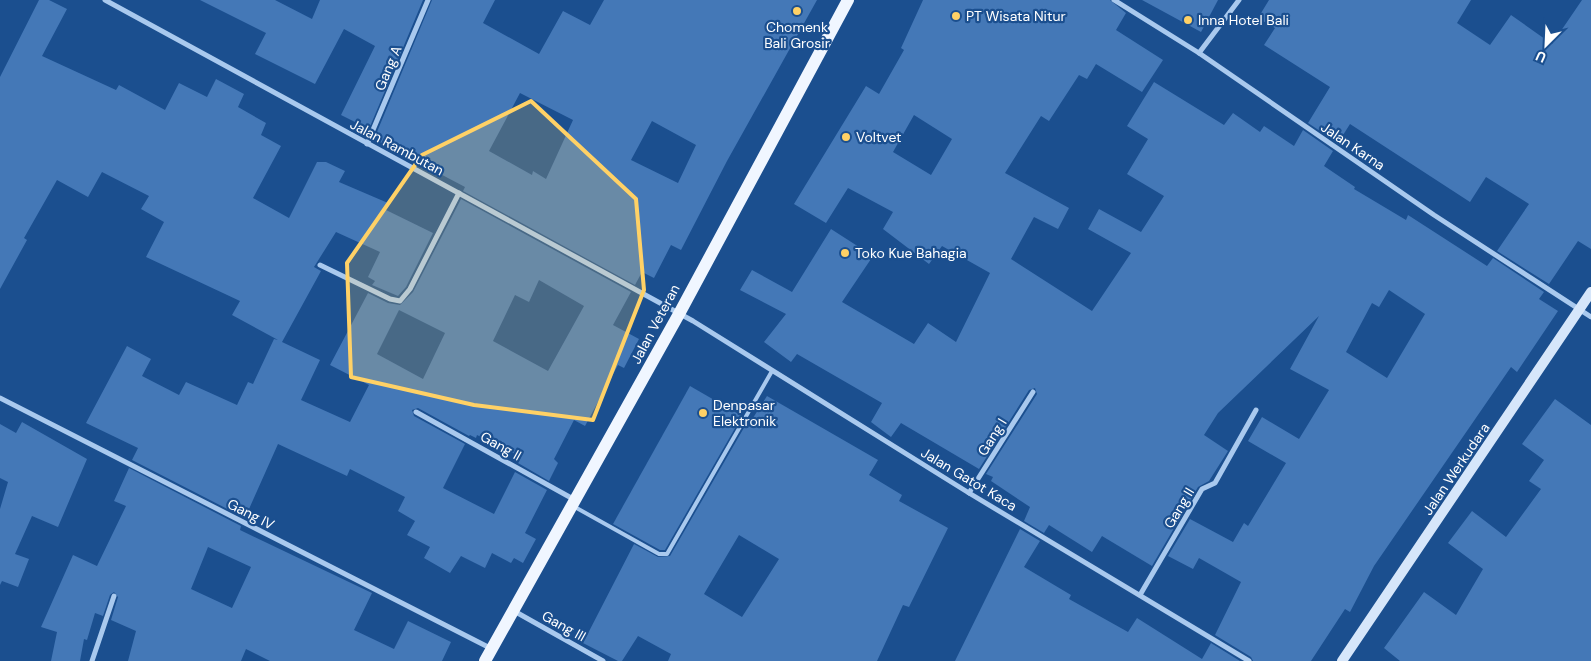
<svg xmlns="http://www.w3.org/2000/svg" width="1591" height="661" font-family="'DM Sans',sans-serif">
<style>
.building{fill:#4478b7;fill-rule:evenodd}
.lines{fill:none;stroke-linecap:round;stroke-linejoin:round}
.lane{stroke:#a9c9ee;stroke-width:4}
.street{stroke:#a9c9ee;stroke-width:5}
.secondary{stroke:#d6e6fa;stroke-width:10}
.primary{stroke:#f0f6ff;stroke-width:12}
.marked{fill:#ffd166;fill-opacity:0.2;stroke:#ffd166;stroke-width:4;stroke-linejoin:round}
.poi-dot{fill:#ffd166;stroke:#1b4f8f;stroke-width:2}
.labels{text-anchor:middle;stroke-width:4.5;stroke-linejoin:round;paint-order:stroke}
.poi-label{font-size:14px;fill:#fff;stroke:#1b4f8f;text-anchor:start}
.street-label{font-size:14px;fill:#fff;stroke:#1b4f8f}
</style>
<rect width="100%" height="100%" fill="#1b4f8f"/>
<g class="building">
<path d="M39,0H49L67,9L42,56L116,90L119,85L165,110L179,83L207,97L216,79L244,94L238,107L266,123L261,135L281,146L253,198L289,218L317,162H326L345,171L339,182L388,203L384,209L433,233L406,287L398,296L372,285L375,281L368,277L380,252L336,232L314,267L321,271L282,342L320,360L301,400L350,422L369,385L330,365L368,293L388,303L400,305L413,292L461,199L631,292L613,325L639,339L624,368L618,365L585,426L574,420L554,459L558,463L549,481L518,463L521,457L477,435L476,438L470,435L469,436L418,408L412,410L414,416L465,444L443,488L494,514L515,472L547,490L525,533L536,539L523,563L514,558L511,563L492,553L485,568L461,556L450,573L424,558L430,547L407,535L415,521L398,511L405,497L350,469L347,476L278,444L245,518L132,460L138,448L86,423L127,346L151,359L142,376L179,395L186,382L237,405L248,382L253,384L274,339L278,340L232,315L240,301L146,257L164,222L141,209L149,196L102,172L88,197L57,180L24,238L27,240L0,289V77ZM539,280L584,306L548,371L493,341L515,295L529,302ZM399,310L445,333L423,379L377,354Z"/>
<path d="M200,0H275L312,19L320,0H423L369,129L341,115L375,46L344,29L315,84L255,54L266,33Z"/>
<path d="M432,0H495L483,23L539,54L563,11L590,25L604,0H817L727,161L681,250L671,245L654,278L642,272L635,285L463,191L465,187L374,139ZM520,93L573,120L546,179L533,171L532,175L489,151ZM652,121L696,145L678,183L631,160Z"/>
<path d="M923,0H1110L1126,13L1116,30L1163,60L1142,92L1096,64L1087,79L1079,75L1049,121L1041,116L1005,173L1069,208L1058,229L1034,217L1011,259L1092,311L1131,253L1088,229L1099,209L1141,232L1164,196L1127,174L1148,139L1127,126L1154,82L1224,125L1233,113L1260,132L1264,126L1294,146L1303,130L1333,151L1324,166L1355,187L1354,189L1406,220L1408,215L1487,266L1493,258L1544,292L1539,299L1558,311L1517,372L1511,367L1374,566L1350,612L1345,609L1311,661H1253L1251,657L1215,635L1241,582L1199,558L1193,569L1168,556L1190,519L1233,542L1244,523L1248,526L1286,463L1248,441L1262,417L1299,439L1329,390L1290,369L1319,316L1218,413L1204,435L1228,451L1209,481L1198,487L1152,566L1102,536L1092,552L1049,525L1044,533L1024,521L1030,507L991,481L993,477L986,474L1037,394L1035,388L1029,390L979,469L901,423L891,437L871,422L882,403L797,354L791,362L764,342L786,314L740,290L752,270L792,292L831,229L873,256L842,302L914,344L928,323L956,342L990,273L942,246L929,264L883,229L893,212L848,188L826,223L794,204L866,86L879,94L904,50L901,48ZM914,115L952,139L931,175L893,152ZM1389,290L1425,314L1387,378L1346,352L1372,303L1379,307Z"/>
<path d="M1142,0H1218L1201,32Z"/>
<path d="M1269,0H1471L1457,23L1490,45L1511,15L1552,44L1582,0H1591V249L1578,241L1549,284L1497,251L1529,204L1486,177L1470,202L1350,124L1338,143L1308,123L1330,87L1264,45L1275,28L1258,18Z"/>
<path d="M690,386L742,416L665,550H660L613,524Z"/>
<path d="M767,396L878,460L869,475L902,495L899,501L948,528L909,607L903,605L877,661H668L671,654L638,636L622,661H618L583,643L634,544L658,557L670,556L749,419L751,421ZM739,535L779,559L742,617L704,594Z"/>
<path d="M1555,399L1591,425V661H1400L1384,648L1424,592L1456,615L1483,569L1448,543L1472,511L1506,537L1541,489L1529,481L1544,460L1522,444Z"/>
<path d="M22,422L87,459L58,527L32,516L15,554L29,559L18,587L2,581L0,585V509L8,482L0,478V424L16,433Z"/>
<path d="M129,468L241,526L240,530L372,593L354,630L394,649L408,621L451,642L442,661H270L246,649L241,661H128L136,631L111,620L118,597L114,592L110,595L103,616L95,613L87,640L84,639L80,661H51L57,632L41,627L73,555L97,566L126,506L114,501ZM208,547L251,567L232,608L191,589Z"/>
<path d="M1020,529L1040,541L1024,567L1071,595L1069,599L1128,632L1137,618L1202,659L1211,643L1240,661H955Z"/>
</g>
<g class="lines">
<path class="lane" d="M573,506L659,554H667L772,371"/>
<g class="street">
<path d="M105,0L693,321L969,493L1249,661"/>
<path d="M1114,0L1199,53L1434,215L1591,317"/>
<path d="M1199,53L1239,0"/>
<path d="M367,144L428,0"/>
<path d="M320,265L390,299L400,301L410,289L459,193"/>
<path d="M0,398L492,649"/>
<path d="M416,412L575,500"/>
<path d="M969,493L1033,392"/>
<path d="M1140,595L1202,489L1215,483L1256,410"/>
<path d="M514,611L603,661"/>
<path d="M92,661L114,596"/>
</g>
<path class="secondary" d="M1342,661L1591,292"/>
<path class="primary" d="M485,661L679,314L848,0"/>
</g>
<path class="marked" d="M531,101L636,199L644,290L593,420L474,405L351,377L347,263L422,155Z"/>
<g class="poi-dot">
<circle cx="797" cy="11" r="5"/>
<circle cx="956" cy="16" r="5"/>
<circle cx="1188" cy="20" r="5"/>
<circle cx="846" cy="137" r="5"/>
<circle cx="845" cy="253" r="5"/>
<circle cx="703" cy="413" r="5"/>
</g>
<g class="labels">
<g class="poi-label">
<text x="966" y="21">PT Wisata Nitur</text>
<text x="1198" y="25">Inna Hotel Bali</text>
<text x="797" y="32" text-anchor="middle">Chomenk<tspan x="797" dy="16">Bali Grosir</tspan></text>
<text x="856" y="142">Voltvet</text>
<text x="855" y="258">Toko Kue Bahagia</text>
<text x="713" y="410">Denpasar<tspan x="713" dy="16">Elektronik</tspan></text>
</g>
<g class="street-label">
<text transform="translate(388 68) rotate(-67)" y="5">Gang A</text>
<text transform="translate(1353 146) rotate(34)" y="5">Jalan Karna</text>
<text transform="translate(397 147) rotate(28)" y="5">Jalan Rambutan</text>
<text transform="translate(655 324) rotate(-62)" y="5">Jalan Veteran</text>
<text transform="translate(992 437) rotate(-58)" y="5">Gang I</text>
<text transform="translate(501 446) rotate(29)" y="5">Gang II</text>
<text transform="translate(1456 469) rotate(-56)" y="5">Jalan Werkudara</text>
<text transform="translate(969 479) rotate(31)" y="5">Jalan Gatot Kaca</text>
<text transform="translate(1179 508) rotate(-59)" y="5">Gang II</text>
<text transform="translate(251 514) rotate(27)" y="5">Gang IV</text>
<text transform="translate(564 626) rotate(29)" y="5">Gang III</text>
</g>
</g>
<g transform="translate(1546 45) rotate(204)" stroke="#1b4f8f" stroke-width="4" paint-order="stroke">
<path d="M0-4L9 19L0 12L-9 19Z" fill="#ffffff"/>
<text y="-8" font-size="14" font-weight="bold" text-anchor="middle" fill="#ffffff">U</text>
</g>
</svg>
